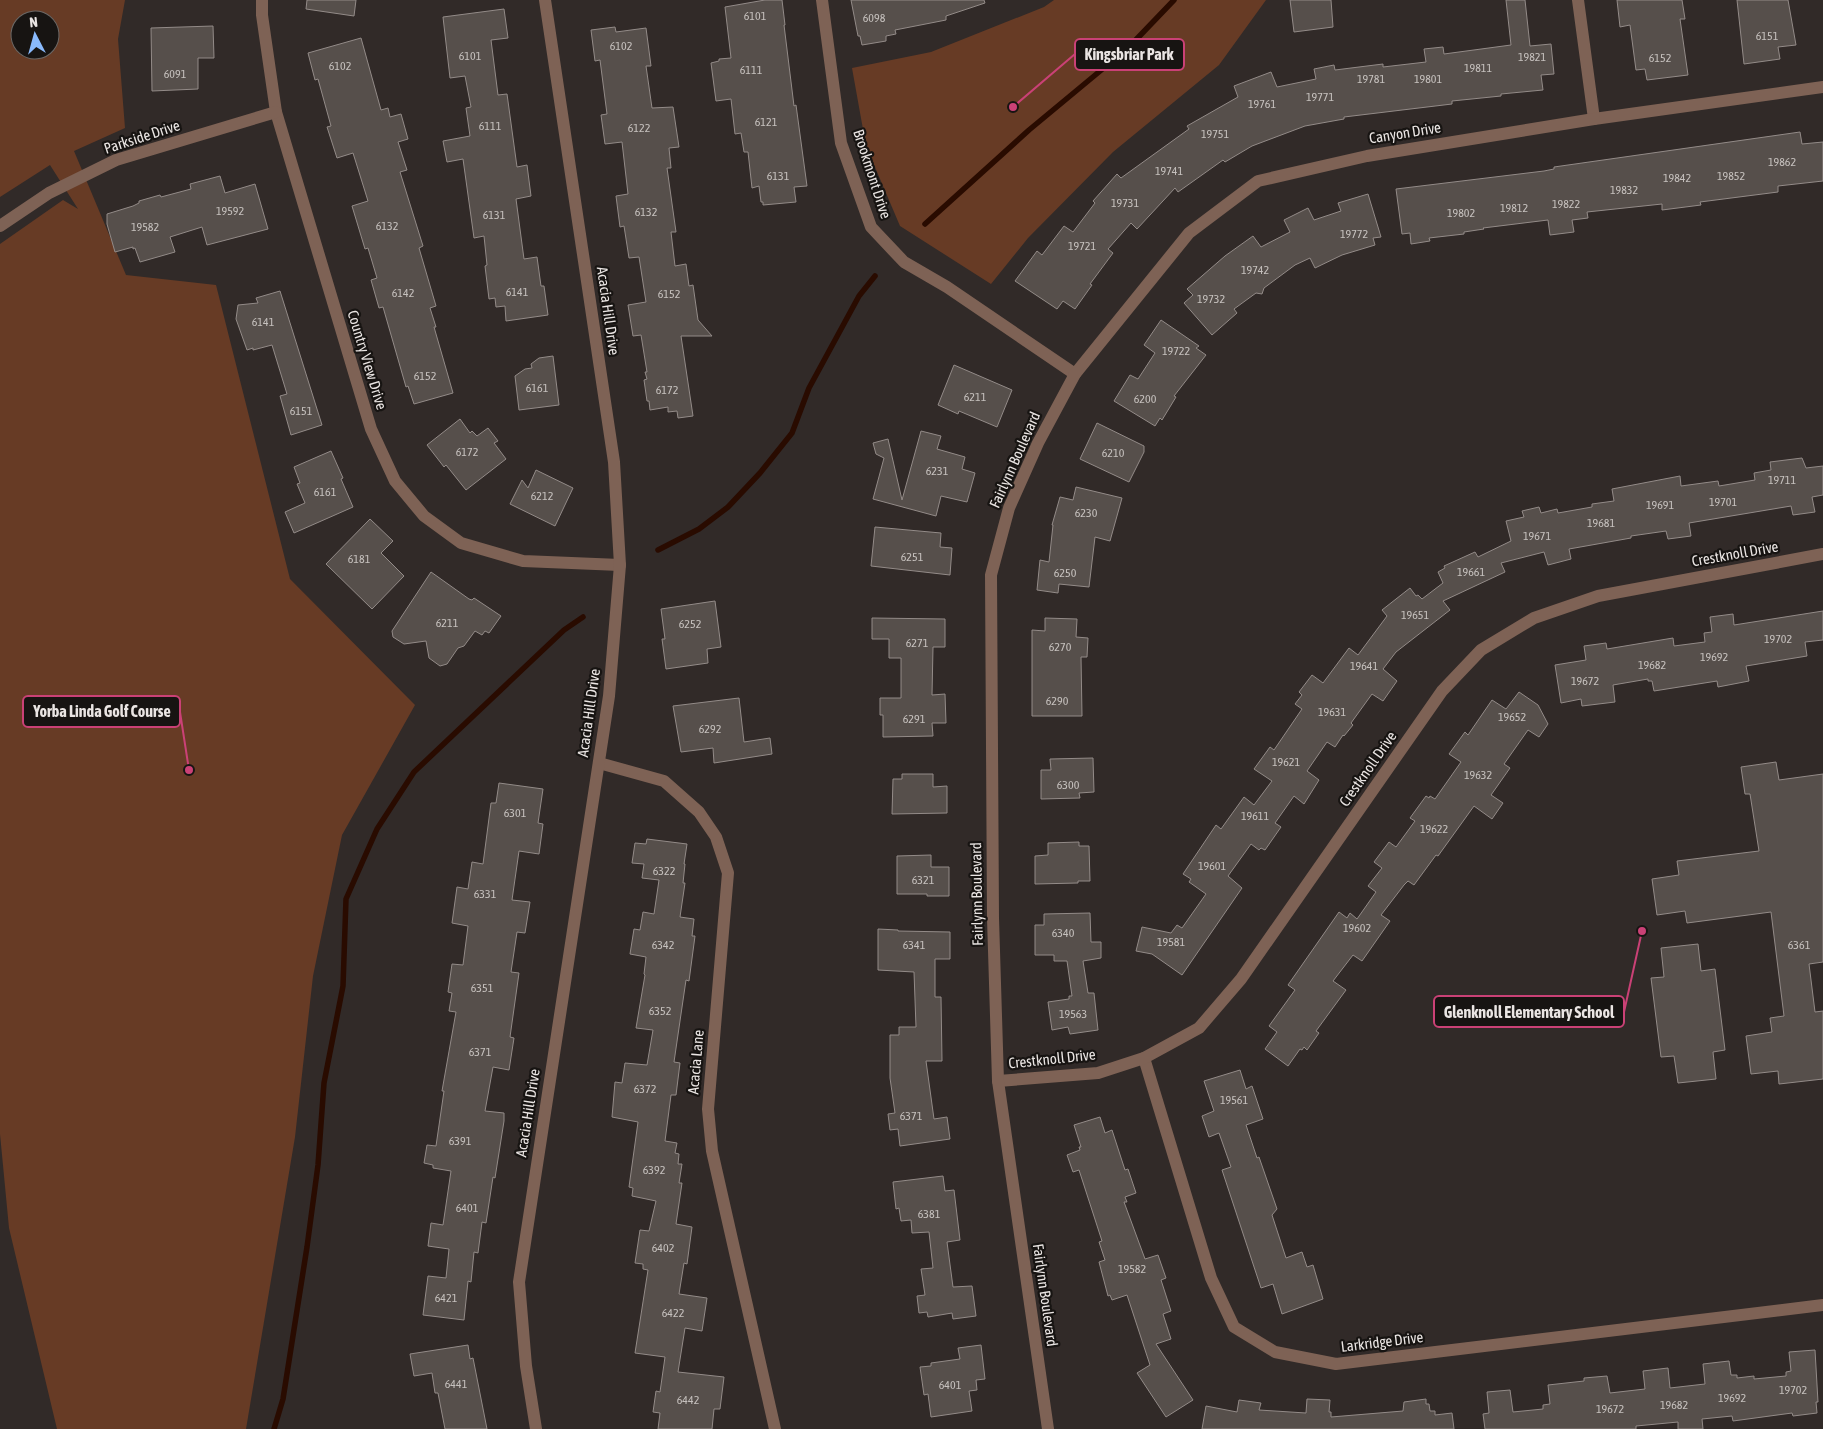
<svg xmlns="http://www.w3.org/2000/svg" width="1823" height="1429" font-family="'Asap Condensed',sans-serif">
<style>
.green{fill:#673b25;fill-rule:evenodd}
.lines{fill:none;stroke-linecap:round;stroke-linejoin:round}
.stream{stroke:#290b00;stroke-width:5.5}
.building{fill:#564f4b;stroke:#938b88}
.minor{stroke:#7e6255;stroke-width:12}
.labels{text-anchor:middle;stroke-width:4.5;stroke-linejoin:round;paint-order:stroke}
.number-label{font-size:12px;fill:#c5c0bd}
.street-label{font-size:15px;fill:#eae5e3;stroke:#171412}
.leader{fill:none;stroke:#ca4176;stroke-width:2}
.callout-dot{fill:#ca4176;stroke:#171412;stroke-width:2}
.callout{fill:#171412;stroke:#ca4176;stroke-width:2}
.callout-label{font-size:16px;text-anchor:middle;font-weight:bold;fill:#eae5e3}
</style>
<rect width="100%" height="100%" fill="#312a28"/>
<g class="green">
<path d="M0,0H125L118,39L125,128L74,151L126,275L216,285L290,579L415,705L342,835L313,976L295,1137L246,1429H57L9,1228L0,1134V244L63,200L78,209L50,165L0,197ZM20,20H50V50H20Z"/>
<path d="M1054,0H1266L1219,65L1113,152L1028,238L991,284L900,226L866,146L852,68L931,52L1044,7Z"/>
</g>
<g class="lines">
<g class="stream">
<path d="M925,224L1029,130L1129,47L1174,0"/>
<path d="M658,550L699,529L728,507L760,473L792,433L809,388L859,296L875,276"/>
<path d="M274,1429L283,1399L307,1247L318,1165L324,1083L343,986L346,899L377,829L414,772L564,630L583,617"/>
</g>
</g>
<g class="building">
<path d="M307,0H356L354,16L306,9Z"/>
<path d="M765,0H782L785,25H784L794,106L796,105L807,186L794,187L796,202L763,205V202H761L759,186L752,188L748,152H744L741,133L735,134L731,99L716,101L711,63L719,61V59L731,58L725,7Z"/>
<path d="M851,0H984L985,3L946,16V20L895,30L896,34L886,36V41L862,45L860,36H858Z"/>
<path d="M1290,0H1331L1333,27L1294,32Z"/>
<path d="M1506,0H1525L1530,46L1551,44L1554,74L1541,75L1543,90L1501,94V96L1452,101V104L1344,117V119L1305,126L1252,146L1225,162L1223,160L1178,192L1175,188L1137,229L1131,223L1108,249L1113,253L1090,284L1092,285L1075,309L1063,301L1057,309L1015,281L1037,251L1042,255L1064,226L1073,232L1095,203L1093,201L1117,174L1121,178L1189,129L1187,126L1238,97L1234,86L1271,72L1277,87L1316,79L1314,69L1334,65L1335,70L1383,64V67L1426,62L1424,49L1443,47L1444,54L1511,45Z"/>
<path d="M1617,0H1682L1685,19H1680L1688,75L1647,80L1645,69L1636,70L1630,25L1620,27Z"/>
<path d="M1737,0H1788L1796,45L1778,47L1780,59L1744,64Z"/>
<path d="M504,9L508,38L491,40L498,95L507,94L517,167L527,165L531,196L516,199L524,259L537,257L541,286H544L548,315L506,321L505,306L496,307L495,298L489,299L485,266L487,265L484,236L474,238L463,159L447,162L443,141L470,136L466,108L471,107L465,76L450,78L443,17Z"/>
<path d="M213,26L214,58H198V89L152,91L151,28Z"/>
<path d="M615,27L616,32L646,28L651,66H646L652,108L673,107L679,147L669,148L671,168H667L676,232H671L675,266L686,264L689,286L693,285L698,320L712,336H681L693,416L678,418L677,411L668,412V407L650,410L649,401H647L644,380L647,379L645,372H647L641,335L633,336L628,305L646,302L639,257L629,258L624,226L620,227L616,196L628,194L622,142L605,144L601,115L607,114L600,60L595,61L591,30Z"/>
<path d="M361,38L381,110L388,108L390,117L401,114L408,139L398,142L407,170L400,172L423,246L419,248L436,306L430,308L436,327H434L453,393L414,404L408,386L406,387L383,307L379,308L371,280L377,278L368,248L365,249L352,206L368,201L353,153L337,158L327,127L331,126L318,79L315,80L308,53Z"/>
<path d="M1800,132L1802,144L1823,142V181L1778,186V192L1700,202L1701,205L1662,210V204L1587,212L1588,218L1572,220L1574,232L1550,235L1548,220L1483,228L1484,229L1464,232V234L1429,238L1430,241L1411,244L1410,233L1402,234L1396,189L1544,171L1554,169V167Z"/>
<path d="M220,176L225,193L255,184L268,229L207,245L202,227L170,237L175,252L140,262L135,248L133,249V247L115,252L107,224V214L133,206L139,203V201L160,195L161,197L191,189L190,184Z"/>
<path d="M1368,194L1381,237L1373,238L1375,245L1342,255L1315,268L1310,258L1295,265L1264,288L1262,294L1256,293L1234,309L1237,313L1212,335L1184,303L1193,295L1187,289L1225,256L1253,236L1261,247L1290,232L1284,220L1308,208L1314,220L1341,211L1338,203Z"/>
<path d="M280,291L322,425L291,435L280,396L287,394L272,345L253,350V348L247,350L236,319L238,305L258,303L256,298Z"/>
<path d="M1161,320L1199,346L1196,348L1206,355L1174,396L1176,397L1162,420L1160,418L1155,426L1114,401L1130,375L1138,379L1155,353L1144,345Z"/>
<path d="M553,356L559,405L519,410L515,376L525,369L532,368L531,364L539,358Z"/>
<path d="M954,365L1012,390L997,427L959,411L958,414L938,405Z"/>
<path d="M460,419L470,433L472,431L477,436L488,428L498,441L494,443L506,459L466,490L446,465L444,467L427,445Z"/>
<path d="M1097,423L1144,446V452L1129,482L1080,459Z"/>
<path d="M921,431L941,436L937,449L965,457L962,469L975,473L967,502L941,496L936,516L873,499L884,458L876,454L873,443L888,439L902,500Z"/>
<path d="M331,451L343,478L341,479L353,507L294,533L285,512L305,503L297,484L300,483L294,467Z"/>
<path d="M1802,458L1806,468L1823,466V495L1812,497L1815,512L1793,515L1791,506L1689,523L1691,536L1668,539L1666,531L1631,536V538L1569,549L1571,559L1548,565L1544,552L1501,563L1505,572L1443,601L1450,610L1396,652L1383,669L1397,681L1383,701L1372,694L1351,723L1353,725L1344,736L1343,735L1335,747L1327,742L1307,771L1319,780L1304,804L1294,796L1275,823L1281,827L1265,850L1261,848L1259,850L1251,844L1228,876L1242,888L1182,975L1152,954L1136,951L1142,927L1171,933L1177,925L1182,928L1206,894L1189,882L1191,879L1183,874L1216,825L1221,829L1244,797L1254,805L1272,781L1254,769L1270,747L1274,750L1302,709L1295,704L1302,695L1299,692L1312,675L1323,683L1349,648L1358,655L1387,616L1382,610L1410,588L1416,596L1418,595L1422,599L1443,583L1438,572L1445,568L1444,566L1475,552L1478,557L1511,541L1506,521L1524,517L1522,511L1539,507L1541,513L1557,509L1558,513L1592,507V504L1614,501L1612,489L1680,476L1681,486L1718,481L1719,486L1755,480L1754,473L1771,470L1770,462Z"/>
<path d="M536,470L573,488L555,526L510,504L522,480L528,488Z"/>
<path d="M1076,487L1122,498L1110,541L1095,537L1089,587L1059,584L1058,593L1037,590L1040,560L1049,562L1053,525H1052L1060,497L1073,500Z"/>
<path d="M370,519L393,541L381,553L404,576L372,609L326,564Z"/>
<path d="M875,527L941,533L940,547L952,548L950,575L871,566Z"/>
<path d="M431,572L469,599L472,600L474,598L501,616L489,633L485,631L482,635L475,631L464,646L458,648L447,664L440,666L429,658L426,641L404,644L393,637L392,631Z"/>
<path d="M715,601L721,647L707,649L708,663L666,669L662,639H665L661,609Z"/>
<path d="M1823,611V640L1805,642L1807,656L1746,666L1749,681L1718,687L1717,681L1654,691L1652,681H1648V679L1613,685L1615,702L1582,706L1581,699L1561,703L1555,665L1586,660L1584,646L1606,643L1607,649L1673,638L1674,646L1705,642L1704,633L1712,632L1710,617L1733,614L1734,625Z"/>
<path d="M872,618L945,619V647H933L932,695L945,694L946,723H932L933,736L883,737V715H880V698H901V658H889V639H872Z"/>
<path d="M1045,618L1077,619L1076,637L1088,638L1087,657H1081L1082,716H1032V630L1045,631Z"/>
<path d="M1519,692L1538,705L1548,724L1539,737L1528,730L1504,764L1510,768L1491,795L1503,803L1492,819L1474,806L1438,856L1436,855L1414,885L1408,881L1404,885L1381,915L1390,921L1362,961L1353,955L1333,981L1346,990L1316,1031L1319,1033L1307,1050L1304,1047L1302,1050L1300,1049L1288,1066L1265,1049L1277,1032L1269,1026L1295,990L1288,985L1339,912L1347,918L1350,913L1357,919L1376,892L1368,886L1382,868L1374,862L1389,842L1396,847L1415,821L1410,818L1426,796L1429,798L1430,796L1435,799L1461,762L1449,754L1465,732L1468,735L1492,700L1506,709Z"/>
<path d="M739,698L744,742L770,738L772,754L714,763L713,748L681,752L673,706Z"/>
<path d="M1093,758L1094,792L1079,793L1080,798L1041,799V770H1051L1050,759Z"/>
<path d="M1776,762L1779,780L1823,774V962L1809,964L1815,1012L1823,1011V1079L1779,1084L1778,1071L1751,1074L1746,1036L1772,1032L1770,1018L1784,1016L1771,912L1687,923L1685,911L1657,915L1652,879L1679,875L1677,861L1759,851L1750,794H1745L1741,767Z"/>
<path d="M902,774H933V787L947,786V813L892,814L893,779H902Z"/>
<path d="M499,783L543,789L538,823L543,824L539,854L519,851L512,900L530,902L525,933L517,932L511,972L519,973L510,1037L514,1038L509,1070L493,1067L485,1111L504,1113V1121L495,1178L493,1177L486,1223L482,1222L478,1253L474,1252L471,1282L468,1281L464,1320L423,1315L428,1276L446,1278L449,1249L428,1246L431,1223L443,1225L451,1171L433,1168V1165L424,1163L427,1145L436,1146L444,1091H442L456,1012L449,1011L452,993L448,992L452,964L463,965L468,926L452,923L457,887L468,889L472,862L483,864L491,803H496Z"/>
<path d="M647,839L687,844L684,864H685L683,883H685L680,917L694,919L692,936H695L689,981L686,980L674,1062L680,1063L676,1095H671L665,1141L677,1143L675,1153L679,1154L678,1164H682L679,1183H682L676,1224L692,1227L687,1264L684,1263L679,1294L707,1298L702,1331L685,1328L678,1372L724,1377L720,1409H714L712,1429H658L660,1413L653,1412L656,1391L660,1392L665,1357L635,1353L648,1270L643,1269V1264L635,1263L640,1230L649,1231L656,1201L632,1196L633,1188L629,1187L638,1122L612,1117L615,1082L622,1083L625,1063L647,1065L653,1030L636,1028L645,975L644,974L646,957L630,954L634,929L640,930L643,912L654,914L659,880L642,878L644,864L632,863L635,843L646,844Z"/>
<path d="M1079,842V846H1089L1090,881H1078V883L1035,884V856L1048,855V843Z"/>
<path d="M931,855V867H949V896H927V894H897V856Z"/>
<path d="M1090,913L1091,942H1101V958L1083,961L1088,993H1094L1098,1030L1070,1034L1068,1027L1052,1030L1048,1002L1069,999V996H1072L1067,961H1054V955H1035V925H1044V914Z"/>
<path d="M878,929L898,930V931L950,932V959H935V997H941L942,1061H926L934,1119L947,1117L950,1139L900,1146L898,1129L890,1130L888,1114L895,1113L890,1078V1035H899V1027H916L914,972L878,970Z"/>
<path d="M1698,944L1701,971L1715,969L1725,1050L1713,1052L1716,1079L1678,1083L1674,1056L1661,1057L1651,978L1664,977L1661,948Z"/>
<path d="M1240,1070L1246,1089L1252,1086L1263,1119L1246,1125L1257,1158L1259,1157L1277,1209L1272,1215L1286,1258L1302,1252L1307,1267L1313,1265L1323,1299L1282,1314L1273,1284L1261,1288L1222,1170L1231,1167L1219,1133L1209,1137L1202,1116L1214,1111L1204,1081Z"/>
<path d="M1100,1117L1105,1133L1112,1130L1125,1170L1128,1169L1136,1193L1125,1197L1127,1202H1124L1145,1259L1158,1255L1166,1278L1161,1280L1171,1311L1163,1314L1171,1339L1156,1344L1193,1400L1166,1417L1137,1373L1150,1365L1127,1295L1112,1300L1110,1295L1108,1296L1099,1262L1105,1260L1099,1242L1102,1241L1079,1170L1073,1172L1067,1155L1080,1150L1079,1147H1081L1074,1125Z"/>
<path d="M943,1176L945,1191L954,1190L960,1240L947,1242L953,1287L972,1286L976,1316L953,1319L952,1313L928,1317L927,1312L919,1313L917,1296L925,1295L921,1269L933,1268L929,1232L912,1233L911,1220L901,1221L899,1208L896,1209L893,1182Z"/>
<path d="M468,1345L470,1359L473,1358L487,1429H445L438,1393H435L432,1373L414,1376L410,1354Z"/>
<path d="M981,1345L985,1379L976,1380L977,1390L969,1391L972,1411L931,1417L928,1394L924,1395L920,1367L931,1366V1363L960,1359L958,1348Z"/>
<path d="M1815,1350L1818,1402H1816L1817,1413L1793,1416L1792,1413L1733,1421L1732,1416L1702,1419L1703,1429H1678V1422L1636,1426V1429H1485L1483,1414L1489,1413L1487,1392L1510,1390L1513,1412L1543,1409V1405L1550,1404L1548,1385L1584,1381V1378L1607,1376L1610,1393L1645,1389L1643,1371L1668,1368L1670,1388L1705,1384L1703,1364L1729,1361L1731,1375H1737V1378L1754,1376V1379L1786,1376V1372L1791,1371L1789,1352Z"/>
<path d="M1307,1399L1330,1400L1329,1412H1331V1417L1403,1411L1404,1402L1426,1399V1404H1429L1430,1411H1435V1415L1452,1413L1454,1429H1202L1206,1406L1237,1412L1239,1400L1261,1403L1259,1410L1306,1413Z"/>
</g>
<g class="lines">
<g class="minor">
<path d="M262,0V15L276,112L371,429L395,481L424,516L461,543L523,561L620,565"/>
<path d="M822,0L841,143L871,227L904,262L947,287L1075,374"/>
<path d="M1578,0L1594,119"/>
<path d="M0,226L49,193L116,160L276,112"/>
<path d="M599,763L664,781L699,812L716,837L728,873L708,1109L712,1151L775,1429"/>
<path d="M1144,1058L1211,1278L1234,1327L1275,1352L1336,1364L1823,1305"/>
<path d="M998,1081L1098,1073L1144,1058L1199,1028L1241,979L1442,691L1481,650L1534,618L1598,596L1823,554"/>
<path d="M536,1429L526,1366L519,1282L609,696L620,565L614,462L545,0"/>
<path d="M1048,1429L998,1081L993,918L991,575L1009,508L1038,443L1075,374L1189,233L1258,181L1367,156L1594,119L1823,87"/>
</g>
</g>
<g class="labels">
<g class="number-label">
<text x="755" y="20">6101</text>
<text x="874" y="22">6098</text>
<text x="1767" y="40">6151</text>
<text x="621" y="50">6102</text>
<text x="470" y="60">6101</text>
<text x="1532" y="61">19821</text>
<text x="1660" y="62">6152</text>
<text x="340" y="70">6102</text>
<text x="1478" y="72">19811</text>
<text x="751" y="74">6111</text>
<text x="175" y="78">6091</text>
<text x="1371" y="83">19781</text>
<text x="1428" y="83">19801</text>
<text x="1320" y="101">19771</text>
<text x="1262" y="108">19761</text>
<text x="766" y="126">6121</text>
<text x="490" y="130">6111</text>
<text x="639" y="132">6122</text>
<text x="1215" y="138">19751</text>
<text x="1782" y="166">19862</text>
<text x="1169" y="175">19741</text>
<text x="778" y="180">6131</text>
<text x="1731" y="180">19852</text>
<text x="1677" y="182">19842</text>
<text x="1624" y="194">19832</text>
<text x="1125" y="207">19731</text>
<text x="1566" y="208">19822</text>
<text x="1514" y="212">19812</text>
<text x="230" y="215">19592</text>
<text x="646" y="216">6132</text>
<text x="1461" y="217">19802</text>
<text x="494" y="219">6131</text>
<text x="387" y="230">6132</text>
<text x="145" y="231">19582</text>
<text x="1354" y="238">19772</text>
<text x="1082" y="250">19721</text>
<text x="1255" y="274">19742</text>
<text x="517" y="296">6141</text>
<text x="403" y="297">6142</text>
<text x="669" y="298">6152</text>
<text x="1211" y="303">19732</text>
<text x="263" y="326">6141</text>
<text x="1176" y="355">19722</text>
<text x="425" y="380">6152</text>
<text x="537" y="392">6161</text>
<text x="667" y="394">6172</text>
<text x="975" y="401">6211</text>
<text x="1145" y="403">6200</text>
<text x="301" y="415">6151</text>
<text x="467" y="456">6172</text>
<text x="1113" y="457">6210</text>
<text x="937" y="475">6231</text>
<text x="1782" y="484">19711</text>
<text x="325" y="496">6161</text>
<text x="542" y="500">6212</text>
<text x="1723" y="506">19701</text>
<text x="1660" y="509">19691</text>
<text x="1086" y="517">6230</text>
<text x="1601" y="527">19681</text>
<text x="1537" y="540">19671</text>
<text x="912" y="561">6251</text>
<text x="359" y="563">6181</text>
<text x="1471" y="576">19661</text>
<text x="1065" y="577">6250</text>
<text x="1415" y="619">19651</text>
<text x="447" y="627">6211</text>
<text x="690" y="628">6252</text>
<text x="1778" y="643">19702</text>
<text x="917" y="647">6271</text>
<text x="1060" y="651">6270</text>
<text x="1714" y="661">19692</text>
<text x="1652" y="669">19682</text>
<text x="1364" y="670">19641</text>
<text x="1585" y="685">19672</text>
<text x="1057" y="705">6290</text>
<text x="1332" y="716">19631</text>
<text x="1512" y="721">19652</text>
<text x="914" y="723">6291</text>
<text x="710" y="733">6292</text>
<text x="1286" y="766">19621</text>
<text x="1478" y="779">19632</text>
<text x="1068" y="789">6300</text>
<text x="515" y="817">6301</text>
<text x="1255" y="820">19611</text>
<text x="1434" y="833">19622</text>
<text x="1212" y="870">19601</text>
<text x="664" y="875">6322</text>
<text x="923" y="884">6321</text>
<text x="485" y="898">6331</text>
<text x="1357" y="932">19602</text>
<text x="1063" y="937">6340</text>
<text x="1171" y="946">19581</text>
<text x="663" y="949">6342</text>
<text x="914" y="949">6341</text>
<text x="1799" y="949">6361</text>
<text x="482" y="992">6351</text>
<text x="660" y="1015">6352</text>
<text x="1073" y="1018">19563</text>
<text x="480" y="1056">6371</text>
<text x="645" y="1093">6372</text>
<text x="1234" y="1104">19561</text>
<text x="911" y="1120">6371</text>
<text x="460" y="1145">6391</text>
<text x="654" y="1174">6392</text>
<text x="467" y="1212">6401</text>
<text x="929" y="1218">6381</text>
<text x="663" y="1252">6402</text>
<text x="1132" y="1273">19582</text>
<text x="446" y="1302">6421</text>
<text x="673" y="1317">6422</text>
<text x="456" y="1388">6441</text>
<text x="950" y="1389">6401</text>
<text x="1793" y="1394">19702</text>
<text x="1732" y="1402">19692</text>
<text x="688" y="1404">6442</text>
<text x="1674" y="1409">19682</text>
<text x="1610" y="1413">19672</text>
</g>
<g class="street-label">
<text transform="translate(1405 133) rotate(-9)" y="5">Canyon Drive</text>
<text transform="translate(142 137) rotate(-18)" y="5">Parkside Drive</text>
<text transform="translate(872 174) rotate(72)" y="5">Brookmont Drive</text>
<text transform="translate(608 311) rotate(82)" y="5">Acacia Hill Drive</text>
<text transform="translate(367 360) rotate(73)" y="5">Country View Drive</text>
<text transform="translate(1015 460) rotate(-66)" y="5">Fairlynn Boulevard</text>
<text transform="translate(1735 554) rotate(-10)" y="5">Crestknoll Drive</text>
<text transform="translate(589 713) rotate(-82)" y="5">Acacia Hill Drive</text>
<text transform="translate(1368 769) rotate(-55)" y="5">Crestknoll Drive</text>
<text transform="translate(977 894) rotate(-91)" y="5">Fairlynn Boulevard</text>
<text transform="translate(1052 1059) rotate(-6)" y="5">Crestknoll Drive</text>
<text transform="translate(696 1062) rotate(-85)" y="5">Acacia Lane</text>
<text transform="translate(528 1113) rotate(-81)" y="5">Acacia Hill Drive</text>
<text transform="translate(1045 1295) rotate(82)" y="5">Fairlynn Boulevard</text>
<text transform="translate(1382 1342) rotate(-7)" y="5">Larkridge Drive</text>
</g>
</g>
<path class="leader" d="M1013 107L1075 54M189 770L180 712M1642 931L1624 1012"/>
<g class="callout-dot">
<circle cx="1013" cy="107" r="5"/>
<circle cx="189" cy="770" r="5"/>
<circle cx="1642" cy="931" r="5"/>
</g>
<g class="callout">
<rect x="1075" y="39" width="109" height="31" rx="5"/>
<rect x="23" y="696" width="157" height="31" rx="5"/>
<rect x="1434" y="996" width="190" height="31" rx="5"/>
</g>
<g class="callout-label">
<text x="1129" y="60">Kingsbriar Park</text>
<text x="102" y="717">Yorba Linda Golf Course</text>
<text x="1529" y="1018">Glenknoll Elementary School</text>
</g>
<g transform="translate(35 35) rotate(354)"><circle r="24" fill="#171412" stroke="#6b6866"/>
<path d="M0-4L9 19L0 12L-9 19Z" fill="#8abafc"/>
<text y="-8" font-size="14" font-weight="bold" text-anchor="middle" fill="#eae5e3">N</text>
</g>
</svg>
